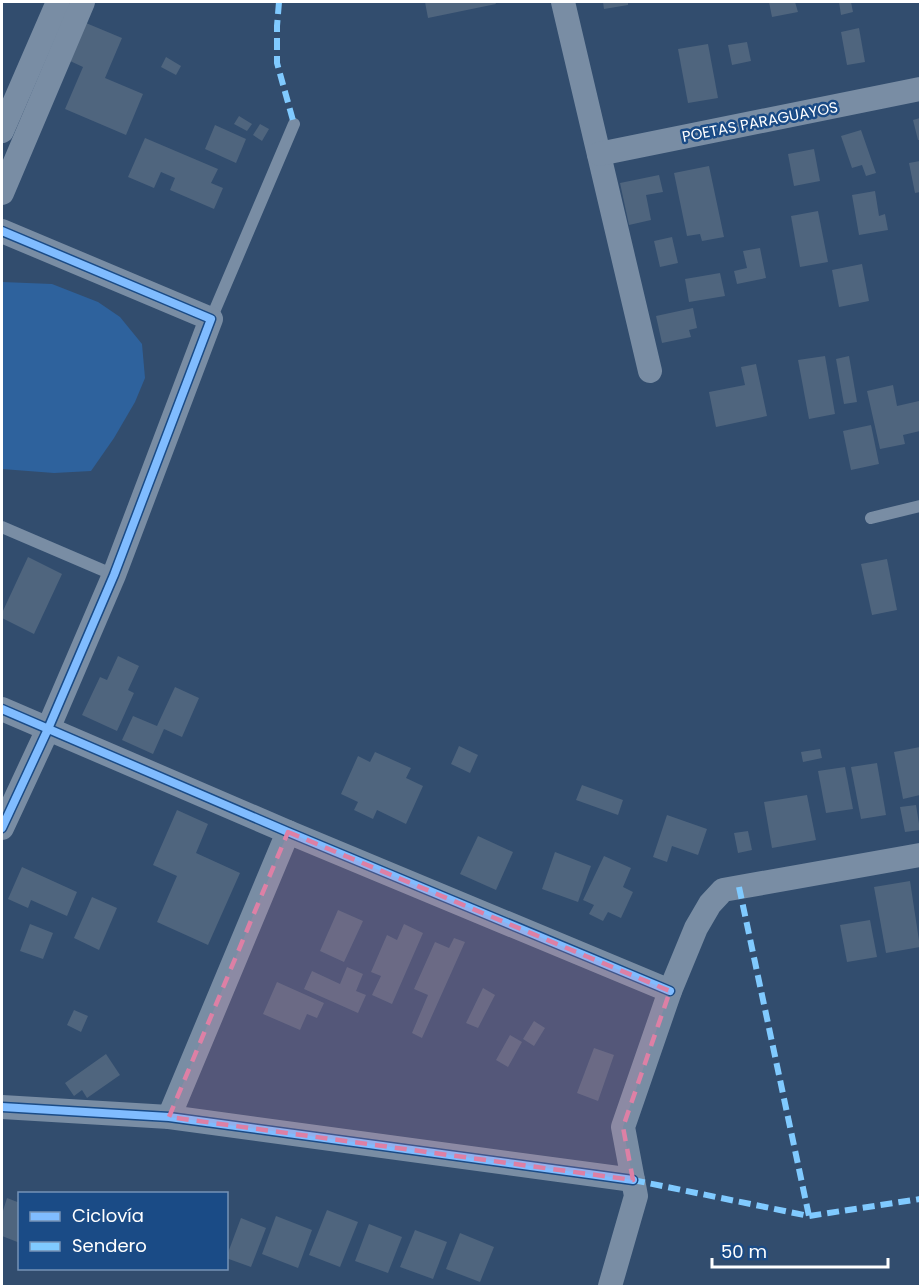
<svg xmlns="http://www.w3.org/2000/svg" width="922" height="1288" font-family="Poppins,sans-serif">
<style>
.green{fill:#2e629d}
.building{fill:#4f657e}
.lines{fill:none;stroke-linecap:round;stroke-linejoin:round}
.lane{stroke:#798da4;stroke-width:12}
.street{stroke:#798da4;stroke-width:24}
.quiet{stroke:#80caff;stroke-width:6;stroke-dasharray:12 6;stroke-linecap:butt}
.cycleway-casing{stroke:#1a4b86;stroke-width:11}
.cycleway{stroke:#80bcff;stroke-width:8}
.marked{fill:#dd80a5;fill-opacity:0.2;stroke:#dd80a5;stroke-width:4.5;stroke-dasharray:12 8;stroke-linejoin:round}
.labels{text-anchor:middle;stroke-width:5;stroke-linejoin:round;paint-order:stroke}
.street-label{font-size:15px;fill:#fff;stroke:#1a4b86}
</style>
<rect width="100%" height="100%" fill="#324d6e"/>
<path class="green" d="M2,282L52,284L98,302L120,317L142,344L145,378L135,402L114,438L91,471L54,473L2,469Z"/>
<g class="building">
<path d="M425,2H495L496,4L428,18Z"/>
<path d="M603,2H628V5L604,9Z"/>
<path d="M769,2H795L798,12L772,17Z"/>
<path d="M839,2H851L853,12L841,15Z"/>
<path d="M86,23L122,38L105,78L143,94L126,135L65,109L83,67L70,61Z"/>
<path d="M859,28L865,62L847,65L841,32Z"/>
<path d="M747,42L751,61L732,65L728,45Z"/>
<path d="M708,44L718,98L688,103L678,49Z"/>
<path d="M166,57L181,66L176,75L161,67Z"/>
<path d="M239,116L252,124L247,131L234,124Z"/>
<path d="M920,118V140H918L913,120Z"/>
<path d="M260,124L269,129L262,141L253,135Z"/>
<path d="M215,125L246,139L236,163L205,149Z"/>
<path d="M861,130L876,173L866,176L862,165L852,168L841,136Z"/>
<path d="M145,138L218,169L211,183L223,188L214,209L170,190L175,178L161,172L154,188L128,177Z"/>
<path d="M814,149L820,181L794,186L788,154Z"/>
<path d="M920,161V192L915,193L909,163Z"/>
<path d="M709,166L724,237L702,241L700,234L687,236L674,173Z"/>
<path d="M659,175L663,192L646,195L651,220L629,225L620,183Z"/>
<path d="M875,191L879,216L885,214L888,230L859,235L852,195Z"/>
<path d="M818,211L828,262L800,267L791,216Z"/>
<path d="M672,237L678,263L660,267L654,241Z"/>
<path d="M760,248L766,278L737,284L734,271L747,268L743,251Z"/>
<path d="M862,264L869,301L839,307L832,270Z"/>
<path d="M720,273L725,296L689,302L685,279Z"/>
<path d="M693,308L697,328L689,330L691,337L662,343L656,316Z"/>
<path d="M825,356L835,414L809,419L798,360Z"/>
<path d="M849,356L857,402L844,404L836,359Z"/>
<path d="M756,364L767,416L716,427L709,392L745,385L741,367Z"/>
<path d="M893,385L897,406L919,401L920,431L903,435L905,444L880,449L867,391Z"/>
<path d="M871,425L879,464L851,470L843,431Z"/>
<path d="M28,557L62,574L34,634L2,618V613Z"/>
<path d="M887,559L897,610L872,615L861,564Z"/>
<path d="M118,656L139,666L128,690L134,693L117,731L82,715L100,677L107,680Z"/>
<path d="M175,687L199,698L182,737L164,729L153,754L122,740L133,716L157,726Z"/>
<path d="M459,746L478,755L470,773L451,764Z"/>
<path d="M920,747V795L903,799L894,752Z"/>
<path d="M820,749L822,758L803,762L801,752Z"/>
<path d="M375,752L411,768L406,778L423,786L406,824L377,810L373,819L354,810L358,802L341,794L358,756L370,762Z"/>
<path d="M877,763L886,815L861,819L851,767Z"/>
<path d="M845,767L853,809L826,813L818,771Z"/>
<path d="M582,785L623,800L618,815L576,800Z"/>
<path d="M807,795L816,840L772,848L764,802Z"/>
<path d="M916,805L920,830L905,832L900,807Z"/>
<path d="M177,810L208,824L196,853L240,873L208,945L157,922L177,876L153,865Z"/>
<path d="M667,815L707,829L698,855L672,846L667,862L653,857Z"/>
<path d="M748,831L752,850L738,853L734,833Z"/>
<path d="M478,836L513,852L496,890L460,874Z"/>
<path d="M555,852L591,866L578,902L542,889Z"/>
<path d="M604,856L631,868L623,887L633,892L621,918L608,912L603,921L589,914L594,905L583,900Z"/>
<path d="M22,867L77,892L67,916L31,900L28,908L8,899Z"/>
<path d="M910,881L920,947L886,953L874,887Z"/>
<path d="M92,897L117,908L99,950L74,938Z"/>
<path d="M338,910L363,921L344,962L320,951Z"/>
<path d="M870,920L877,957L847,962L840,925Z"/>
<path d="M30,924L53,933L43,959L20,951Z"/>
<path d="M404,924L423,933L392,1004L372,995L381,976L371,972L387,935L397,940Z"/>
<path d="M454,938L465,942L422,1038L412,1033L428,995L414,989L435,942L449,948Z"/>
<path d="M347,967L363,974L356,991L366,995L358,1013L304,989L312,971L340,984Z"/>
<path d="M277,982L324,1003L317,1018L307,1014L300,1030L263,1014Z"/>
<path d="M483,988L495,995L478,1028L466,1023Z"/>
<path d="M74,1010L88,1016L81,1032L67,1025Z"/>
<path d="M534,1021L545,1028L534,1046L523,1039Z"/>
<path d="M510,1035L522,1042L508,1067L496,1060Z"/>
<path d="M594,1048L614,1055L598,1101L577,1093Z"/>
<path d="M106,1054L120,1075L87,1098L82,1090L74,1096L65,1083Z"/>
<path d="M7,1198L20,1203V1243L2,1236V1214Z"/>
<path d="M327,1210L358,1222L340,1267L309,1255Z"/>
<path d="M276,1216L312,1230L298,1268L262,1254Z"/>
<path d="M241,1218L266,1228L251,1267L226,1258Z"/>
<path d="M369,1224L402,1237L388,1273L355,1261Z"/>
<path d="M415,1230L447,1242L433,1279L400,1267Z"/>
<path d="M460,1233L494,1247L480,1282L446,1269Z"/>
</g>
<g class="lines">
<g class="lane">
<path d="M211,319L294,124"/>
<path d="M871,518L920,506"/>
<path d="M2,527L114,575"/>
</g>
<g class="street">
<path d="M563,2L650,371"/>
<path d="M2,131L58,2"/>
<path d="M599,154L920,89"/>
<path d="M2,193L83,2"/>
<path d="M2,231L211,319L114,575L48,729L2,828"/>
<path d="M2,709L288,832L670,991"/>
<path d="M2,1107L169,1117L633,1180"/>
<path d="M169,1117L288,832"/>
<path d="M610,1286L636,1196L623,1127L670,991L696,928L710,904L723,890L920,855"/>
</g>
<g class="quiet">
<path d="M279,2L277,26V63L294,124"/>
<path d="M739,887L809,1216"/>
<path d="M633,1180L809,1216L920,1199"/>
</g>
<g class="cycleway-casing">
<g id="cycleway">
<path d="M2,231L211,319L114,575L48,729L2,828"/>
<path d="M2,709L288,832L670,991"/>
<path d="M2,1107L169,1117L633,1180"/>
</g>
</g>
<use href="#cycleway" class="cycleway"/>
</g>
<path class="marked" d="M288,832L670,991L623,1127L633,1180L169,1117Z"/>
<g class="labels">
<g class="street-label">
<text transform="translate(760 122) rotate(-11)" y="5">POETAS PARAGUAYOS</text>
</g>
</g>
<rect width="922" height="1288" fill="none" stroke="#ffffff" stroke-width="6"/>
<rect x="18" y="1192" width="210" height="78" fill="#1a4b86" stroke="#7693b6" stroke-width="1.5"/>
<rect x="30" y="1212" width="30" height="9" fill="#80bcff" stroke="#7693b6" stroke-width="1.5"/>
<text x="72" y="1222" font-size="18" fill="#ffffff">Ciclovía</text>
<rect x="30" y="1242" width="30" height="9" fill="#80caff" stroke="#7693b6" stroke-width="1.5"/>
<text x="72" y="1252" font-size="18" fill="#ffffff">Sendero</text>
<path d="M712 1258v9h176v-9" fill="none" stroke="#ffffff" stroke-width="3"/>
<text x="721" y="1258" font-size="18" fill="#ffffff" stroke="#1a4b86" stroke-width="4.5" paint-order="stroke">50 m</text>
</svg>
